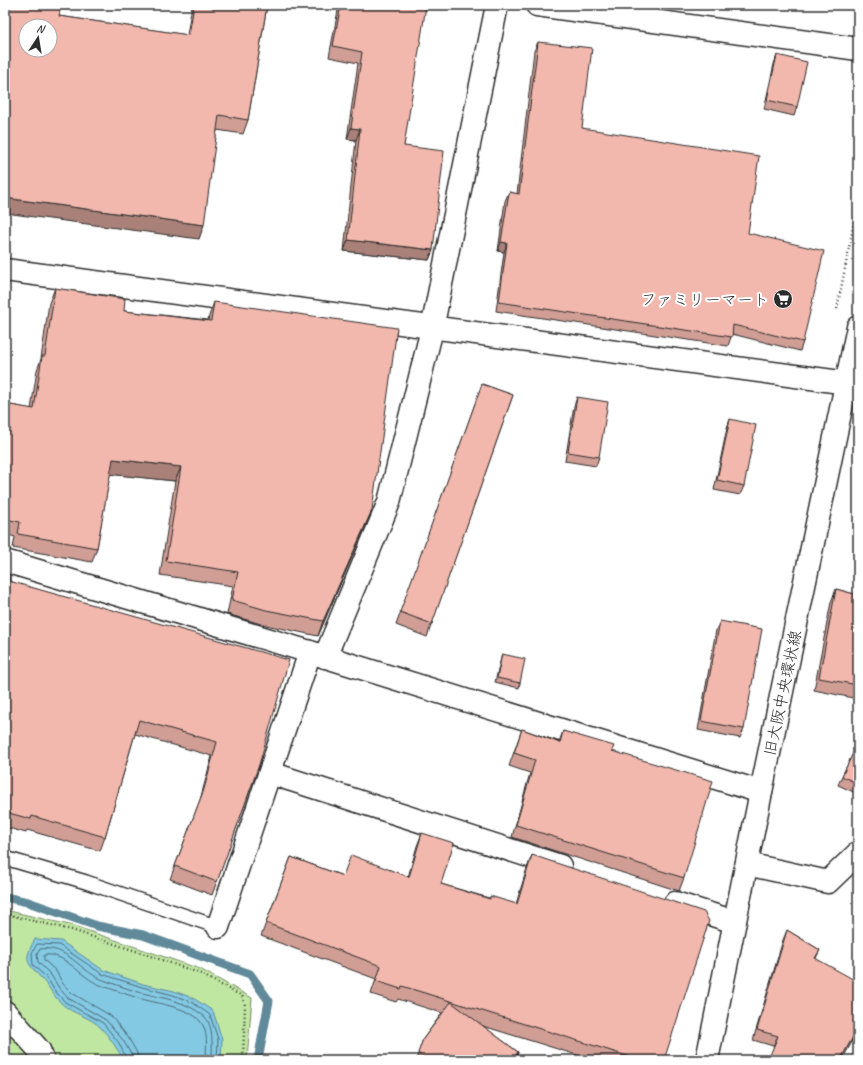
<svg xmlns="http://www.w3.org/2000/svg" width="863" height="1065" font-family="Caveat,'Klee One',sans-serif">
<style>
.green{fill:#c0e7a2;stroke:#768966}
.water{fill:#83c9e4;stroke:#608a9a}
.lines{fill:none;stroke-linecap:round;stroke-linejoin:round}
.shore{stroke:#4e6a75;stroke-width:1}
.stream{stroke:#608a9a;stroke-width:9}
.lane-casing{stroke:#2b2b2b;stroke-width:16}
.street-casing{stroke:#2b2b2b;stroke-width:25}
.secondary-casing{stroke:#2b2b2b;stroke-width:25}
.primary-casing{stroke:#2b2b2b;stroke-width:25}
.path{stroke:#2b2b2b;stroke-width:2.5;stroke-dasharray:1 3;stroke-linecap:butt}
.lane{stroke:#fff;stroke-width:13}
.street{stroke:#fff;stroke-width:22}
.secondary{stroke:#fff;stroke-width:22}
.primary{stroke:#fff;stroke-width:22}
.wall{fill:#d09e95;stroke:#2b2b2b}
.shaded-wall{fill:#a98179;stroke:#2b2b2b}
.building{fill:#f2b8ad;stroke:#2b2b2b;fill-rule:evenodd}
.labels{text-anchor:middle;stroke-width:4;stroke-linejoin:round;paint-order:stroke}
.poi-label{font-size:16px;fill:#2b2b2b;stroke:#fff;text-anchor:end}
.street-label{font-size:16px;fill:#2b2b2b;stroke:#fff}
</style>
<rect width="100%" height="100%" fill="#fff"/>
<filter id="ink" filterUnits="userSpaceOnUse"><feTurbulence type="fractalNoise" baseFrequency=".025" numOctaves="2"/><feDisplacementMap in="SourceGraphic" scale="8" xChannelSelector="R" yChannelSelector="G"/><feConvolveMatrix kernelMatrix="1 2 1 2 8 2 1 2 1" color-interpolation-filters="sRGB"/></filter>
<g filter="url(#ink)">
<path class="green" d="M5,910L74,926L200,969L252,998L247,1060H5Z"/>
<path class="water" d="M35,939L61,941L103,970L143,984L174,991L193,998L213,1011L222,1039L221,1060H124C117,1049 110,1037 101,1028C91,1017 73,1014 62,1004C54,997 50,988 43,980C28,963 22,962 35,939Z"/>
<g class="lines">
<g class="shore">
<path d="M127,1060L119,1043L103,1023L65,1002L55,991L47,978L33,965L32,953L37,944L59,945L102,974L142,987L173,995L192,1002L210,1015L218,1039L217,1060"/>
<path d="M132,1060L131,1054L123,1040L106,1020L68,998L59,988L51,975L38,962L37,954L40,949C67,945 79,970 101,979C114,984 128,989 142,993C163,998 186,1001 204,1016C214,1024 212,1048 212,1060"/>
<path d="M138,1060L137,1053L128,1037L111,1016L72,993L63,984L56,971L44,960V955C65,952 81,978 100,985C112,989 125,994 138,998C154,1003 189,1007 200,1021C209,1031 206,1048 206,1060"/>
</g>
<path class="stream" d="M5,897L28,902L97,926L143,935L250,974L269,1001L258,1060"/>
<g class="lane-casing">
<path id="lane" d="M5,858L86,882L218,927"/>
</g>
<g class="street-casing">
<g id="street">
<path d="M5,270L848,383"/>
<path d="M5,561L310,652L761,792"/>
<path d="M325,657L389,502L432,329L497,5"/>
<path d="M270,773L560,866"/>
<path d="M747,864L828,882L858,853"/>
<path d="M675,903L735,922"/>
<path d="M218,927L310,652"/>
<path d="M5,1012L39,1050L43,1060"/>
</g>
</g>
<g class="secondary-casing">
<path id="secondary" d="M537,5L858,49"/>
</g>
<g class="primary-casing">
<path id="primary" d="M707,1060L761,792L858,327"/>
</g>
<g class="path">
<path d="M837,309L858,202"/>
<path d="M5,914L72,930L139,952L199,973L242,996L245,1005L243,1060"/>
</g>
<use href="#lane" class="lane"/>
<use href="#street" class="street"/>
<use href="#secondary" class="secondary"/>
<use href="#primary" class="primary"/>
</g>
<g class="wall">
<path d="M192,5H267L248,120L243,134L217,130L199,239L59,16L187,35Z"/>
<path d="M339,5H421L404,146L433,250L429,260L344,251L356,140L347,139L358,63L329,57Z"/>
<path d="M851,5H858V7Z"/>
<path d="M538,42L582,128L748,233L803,342L800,351L732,334L728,346L496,311L504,252L498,251L505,201L509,192L517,194L534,51Z"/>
<path d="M777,55L797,107L794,116L764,109L774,64Z"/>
<path d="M55,288L124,311L208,320L209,316L214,302L366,524L318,636L261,624L227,614L233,586L160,575L175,481L110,474L97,548L92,562L13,548L15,537L5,534V404L31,409L37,370L41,359L49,303Z"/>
<path d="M482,384L513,395L427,637L396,625Z"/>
<path d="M577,397L599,457L596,466L565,461L574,406Z"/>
<path d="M730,419L744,486L740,495L714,490L727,428Z"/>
<path d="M5,576L9,581L259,765L212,895L170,879L200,800L212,756L135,734L105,837L100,851L27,830L26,833L5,827Z"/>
<path d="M836,589L858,595V699L814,690L831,602Z"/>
<path d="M720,621L744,729L740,738L698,730L716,630Z"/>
<path d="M502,654L520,683L519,688L495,682Z"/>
<path d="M522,729L559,742L563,731L612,751L684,878L679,891L512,837L530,773L509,766Z"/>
<path d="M858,743V794L838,785L842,776Z"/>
<path d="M422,833L441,884L489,898L516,904L527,868L532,855L664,1060H593L483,1026L518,1052L516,1060H416L423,1039L442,1013L398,999L396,1002L371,994L376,979L261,936L291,857L343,876L408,877L417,846Z"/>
<path d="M787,930L820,950L773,1046L753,1040L783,940Z"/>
</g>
<g class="shaded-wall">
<path d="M351,128L360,129L356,140L347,139Z"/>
<path d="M5,198L204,225L199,239L5,213Z"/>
<path d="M348,240L433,250L429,260L344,251Z"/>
<path d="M501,242L507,243L504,252L498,251Z"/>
<path d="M113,459L181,467L175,481L107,474Z"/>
<path d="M372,510L318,636L323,621Z"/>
<path d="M858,1028V1031L842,1060H840Z"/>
<path d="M518,1052L516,1060H513Z"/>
</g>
<g class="building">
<path d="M5,5H61L59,16L189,35L194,5H267L248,120L219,115L204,225L5,198ZM26,26H50V50H26Z"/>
<path d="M341,5H421L426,6L404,146L444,151L433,250L348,240L360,129L351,128L362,52L333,46Z"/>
<path d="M538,42L592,48L582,128L759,156L748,233L824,251L803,342L733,325L732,337L499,302L507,243L501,242L509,192L519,194Z"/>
<path d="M777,55L807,62L797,107L767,100Z"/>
<path d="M55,288L125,299L124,311L211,321L214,302L397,328L372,510L323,621L266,610L232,600L238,572L166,561L181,467L113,459L97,548L18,534L20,522L5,519V404L34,409L42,356H45Z"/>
<path d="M482,384L513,395L432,624L400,612Z"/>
<path d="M577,397L608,402L599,457L568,452Z"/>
<path d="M730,419L756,425L744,486L717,480Z"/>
<path d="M5,576L10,577L9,581L289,660L259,765L217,882L175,866L204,789L217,742L139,720L105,837L32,816L31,819L5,812Z"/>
<path d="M836,589L858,595V685L819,678Z"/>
<path d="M720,621L762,629L744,729L701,721Z"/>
<path d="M502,654L525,659L520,683L497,678Z"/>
<path d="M522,729L560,743L563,731L614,746L612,751L713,781L684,878L516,825L535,760L514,753Z"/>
<path d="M858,743V784L842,776Z"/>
<path d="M422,833L454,843L441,884L490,899V896L517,904L532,855L704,912L709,921L664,1060H640L402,986L401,989L376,981L381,966L266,923L291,857L343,876L351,855L409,877Z"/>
<path d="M787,930L820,950L815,958L858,982V1028L840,1060H768L778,1036L757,1030Z"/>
<path d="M451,1002L518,1052L513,1060H426L418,1053L423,1039Z"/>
</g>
</g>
<defs>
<g id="supermarket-disc" transform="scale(1)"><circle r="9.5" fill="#2b2b2b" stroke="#fff"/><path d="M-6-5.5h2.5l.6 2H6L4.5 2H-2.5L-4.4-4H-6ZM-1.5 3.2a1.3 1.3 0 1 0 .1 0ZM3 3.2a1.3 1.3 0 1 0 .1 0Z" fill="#fff"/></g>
</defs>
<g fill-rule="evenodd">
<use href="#supermarket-disc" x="783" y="299"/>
</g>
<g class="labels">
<g class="poi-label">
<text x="769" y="305">ファミリーマート</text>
</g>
<g class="street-label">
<text transform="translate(782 693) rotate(-78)" y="6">旧大阪中央環状線</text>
</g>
</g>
<rect width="863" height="1065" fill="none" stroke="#fff" stroke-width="20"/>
<rect x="10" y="10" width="843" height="1045" fill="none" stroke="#2b2b2b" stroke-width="1.5" filter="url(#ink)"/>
<g transform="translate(38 38) rotate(12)"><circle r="19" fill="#ffffff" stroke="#aaaaaa"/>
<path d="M0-3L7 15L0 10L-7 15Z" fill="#2b2b2b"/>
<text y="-6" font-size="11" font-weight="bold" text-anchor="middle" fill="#2b2b2b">N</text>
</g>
</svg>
